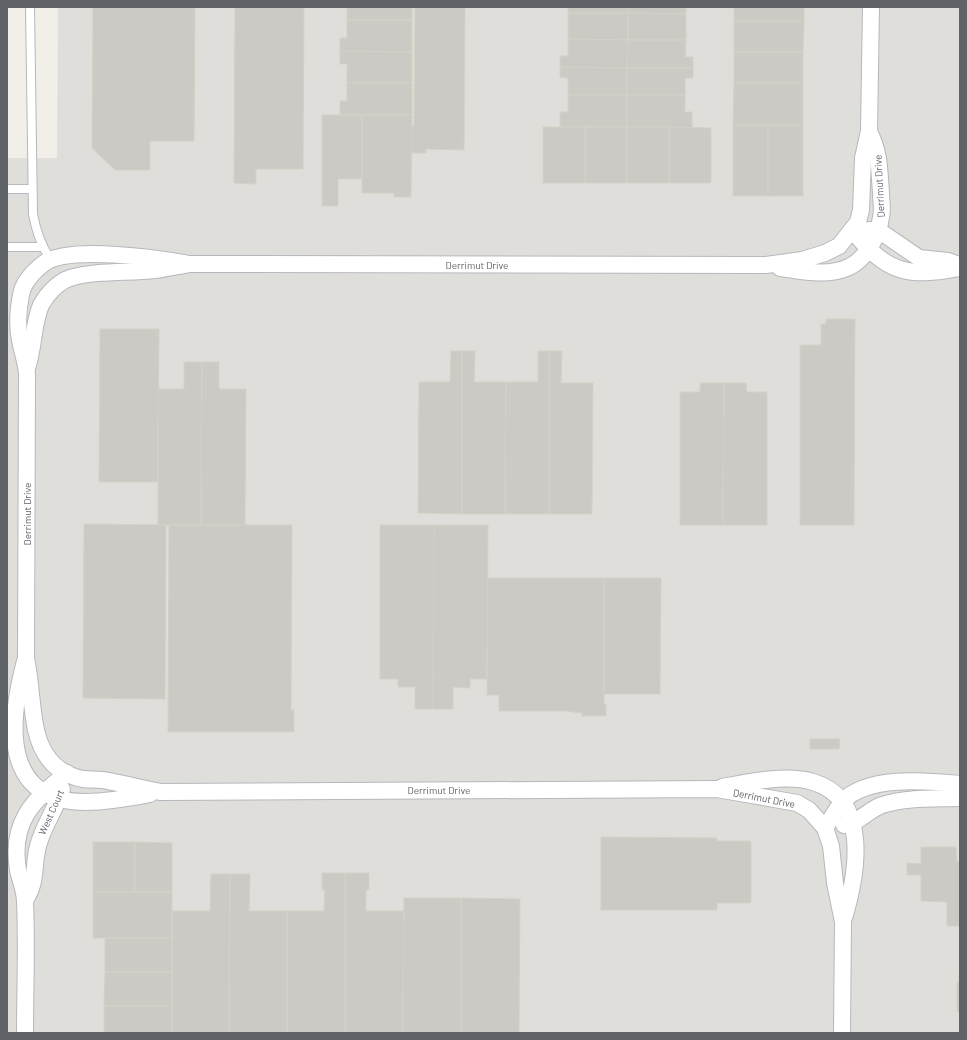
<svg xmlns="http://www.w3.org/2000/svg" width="967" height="1040" font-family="Barlow,sans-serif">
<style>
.industrial{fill:#e0deda}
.building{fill:#cccac5;stroke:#d6d1c6}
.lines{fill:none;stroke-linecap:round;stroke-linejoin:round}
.lane-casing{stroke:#b5b8bc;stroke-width:10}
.street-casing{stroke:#b5b8bc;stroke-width:18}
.lane{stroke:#fff;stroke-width:8}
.street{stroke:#fff;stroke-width:16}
.labels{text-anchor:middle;stroke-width:3.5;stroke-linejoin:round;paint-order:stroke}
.street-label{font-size:10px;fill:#5f6368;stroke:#fff}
</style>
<rect width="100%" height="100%" fill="#f1efe8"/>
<path class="industrial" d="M58,7H960V1033H7V158H57Z"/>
<g class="building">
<path d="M93,7H195L194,141H150V170H115L92,148Z"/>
<path d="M235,7H304L303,169H256V184L234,183Z"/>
<rect x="347" y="7" width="65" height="13"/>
<path d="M415,7H465L464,150L426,149V153H411V126H414Z"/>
<rect x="568" y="7" width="60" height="6"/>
<path d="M628,7H686V14L628,13Z"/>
<rect x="734" y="7" width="70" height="14"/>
<path d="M568,13H628V40L568,39Z"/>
<path d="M628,13L686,14V40H628Z"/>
<path d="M347,20H412V52L340,51V38H347Z"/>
<path d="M734,21H804L803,52H734Z"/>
<path d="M568,39L628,40L627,68L560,67V56H568Z"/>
<path d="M628,40H686L685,57H693V68H627Z"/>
<path d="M340,51L412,52V83H347V64H340Z"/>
<rect x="734" y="52" width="69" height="31"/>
<path d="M560,67L627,68V95H568V78L560,77Z"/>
<path d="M627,68H693V78H685V95H627Z"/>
<path d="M347,83H412V115H340V101H347Z"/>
<path d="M734,83H803V125H733Z"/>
<path d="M568,95H627V127H560V112H568Z"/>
<path d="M627,95H685V112H692V128L627,127Z"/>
<path d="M322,115H362V179H338V206H322Z"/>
<path d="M362,115H412L411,197H394V193H362Z"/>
<rect x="733" y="125" width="35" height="71"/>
<rect x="768" y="125" width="35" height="71"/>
<rect x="543" y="127" width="42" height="56"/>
<rect x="585" y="127" width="42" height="56"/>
<rect x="627" y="127" width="42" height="56"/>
<path d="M669,127L711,128V183H669Z"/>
<path d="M826,319H855L854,525H800V345H821V324H826Z"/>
<path d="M100,329H159L158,482H99Z"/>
<path d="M451,351H462V514L418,513L419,382H450Z"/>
<path d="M462,351H475L474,382H506L505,514H462Z"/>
<path d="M538,351H549V514H505L506,382H538Z"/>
<path d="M549,351H562L561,383H593L592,514H549Z"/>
<path d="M184,362H202L201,525H158V389H184Z"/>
<path d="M202,362H219V389H246L245,525H201Z"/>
<path d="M700,383H724L723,525H680V392H700Z"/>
<path d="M724,383H746L747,392H767V525H723Z"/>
<path d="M84,524L166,525L165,699L83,698Z"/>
<path d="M169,525H292L291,710H294V732H168Z"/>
<path d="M380,525H434L433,709H415V687H398V679H380Z"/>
<path d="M434,525H488L487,679H470V688L453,687V709H433Z"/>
<path d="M488,578H604V704L606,705V716H582V713L565,711H499V695H487Z"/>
<path d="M604,578H661L660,694H604Z"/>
<path d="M810,739H840L839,749H810Z"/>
<path d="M601,837L717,838V841H751V903H717V910H601Z"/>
<rect x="93" y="842" width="42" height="50"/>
<path d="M135,842L172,843V892H135Z"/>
<path d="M921,847H956L957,862H960V926H947V902L921,901V875H907V863L921,864Z"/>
<path d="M322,873H345V1033H287V911H324L325,890H322Z"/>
<path d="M345,873H369V890H366V911H404L403,1033H345Z"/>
<path d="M211,874H230L229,1033H172V911H210Z"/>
<path d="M230,874H250L249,911H287V1033H229Z"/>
<rect x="93" y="892" width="79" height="46"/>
<path d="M404,898H461V1033H403Z"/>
<path d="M461,898L520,899L519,1033H461Z"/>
<rect x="105" y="938" width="67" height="34"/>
<path d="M105,972H172V1006H104Z"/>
<path d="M959,974H960V1012H957V982H959Z"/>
<rect x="104" y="1006" width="68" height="27"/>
</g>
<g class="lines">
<g class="lane-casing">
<g id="lane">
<path d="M30,7L33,214C36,231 41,245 50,259"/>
<path d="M7,189H31"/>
<path d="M7,247H43"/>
</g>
</g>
<g class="street-casing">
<g id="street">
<path d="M852,230C887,273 907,278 960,268"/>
<path d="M869,230H878L919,258L948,261L959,265"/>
<path d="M189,264C159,258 66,245 43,264C33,272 23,282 21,295C18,310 17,326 20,340C22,352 27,364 27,376C27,470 27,564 26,658C31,682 31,706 36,730C42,756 56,774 83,779C91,780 100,779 108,781C126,784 143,789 161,792L717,789L797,803L809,810L825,828L831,846L835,883L843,922L842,1033"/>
<path d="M780,268C802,271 828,277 849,267C866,259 879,235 881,217C883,210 881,201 881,193C879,168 880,154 869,131"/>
<path d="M27,368C34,348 33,323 41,305C47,294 58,282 70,278C97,270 127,273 155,270C166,269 177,266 189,264L766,265L802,260L825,253L839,246L858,222L861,210L863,158L869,131L871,7"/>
<path d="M25,661C14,703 0,774 51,796C77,808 123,799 150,794"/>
<path d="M722,787C748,782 787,774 813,782C871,799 857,875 844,918"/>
<path d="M844,825C859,823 868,810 882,805C907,797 935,799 960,798"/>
<path d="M825,828C831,819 836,810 842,802C867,775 927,781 960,784"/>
<path d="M25,900C35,886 34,872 36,856C39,832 55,812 62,789"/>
<path d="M25,1033C25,990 27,946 25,902C25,891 20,880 18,870C10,822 33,800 67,773"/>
</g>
</g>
<use href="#lane" class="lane"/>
<use href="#street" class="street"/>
</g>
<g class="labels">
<g class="street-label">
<text transform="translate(879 186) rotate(-93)" y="4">Derrimut Drive</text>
<text x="477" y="269">Derrimut Drive</text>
<text transform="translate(27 514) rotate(-90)" y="4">Derrimut Drive</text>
<text x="439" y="794">Derrimut Drive</text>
<text transform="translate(764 798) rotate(11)" y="4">Derrimut Drive</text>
<text transform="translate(51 812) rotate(-66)" y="4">West Court</text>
</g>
</g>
<rect width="967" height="1040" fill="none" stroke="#5f6368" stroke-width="16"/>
</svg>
